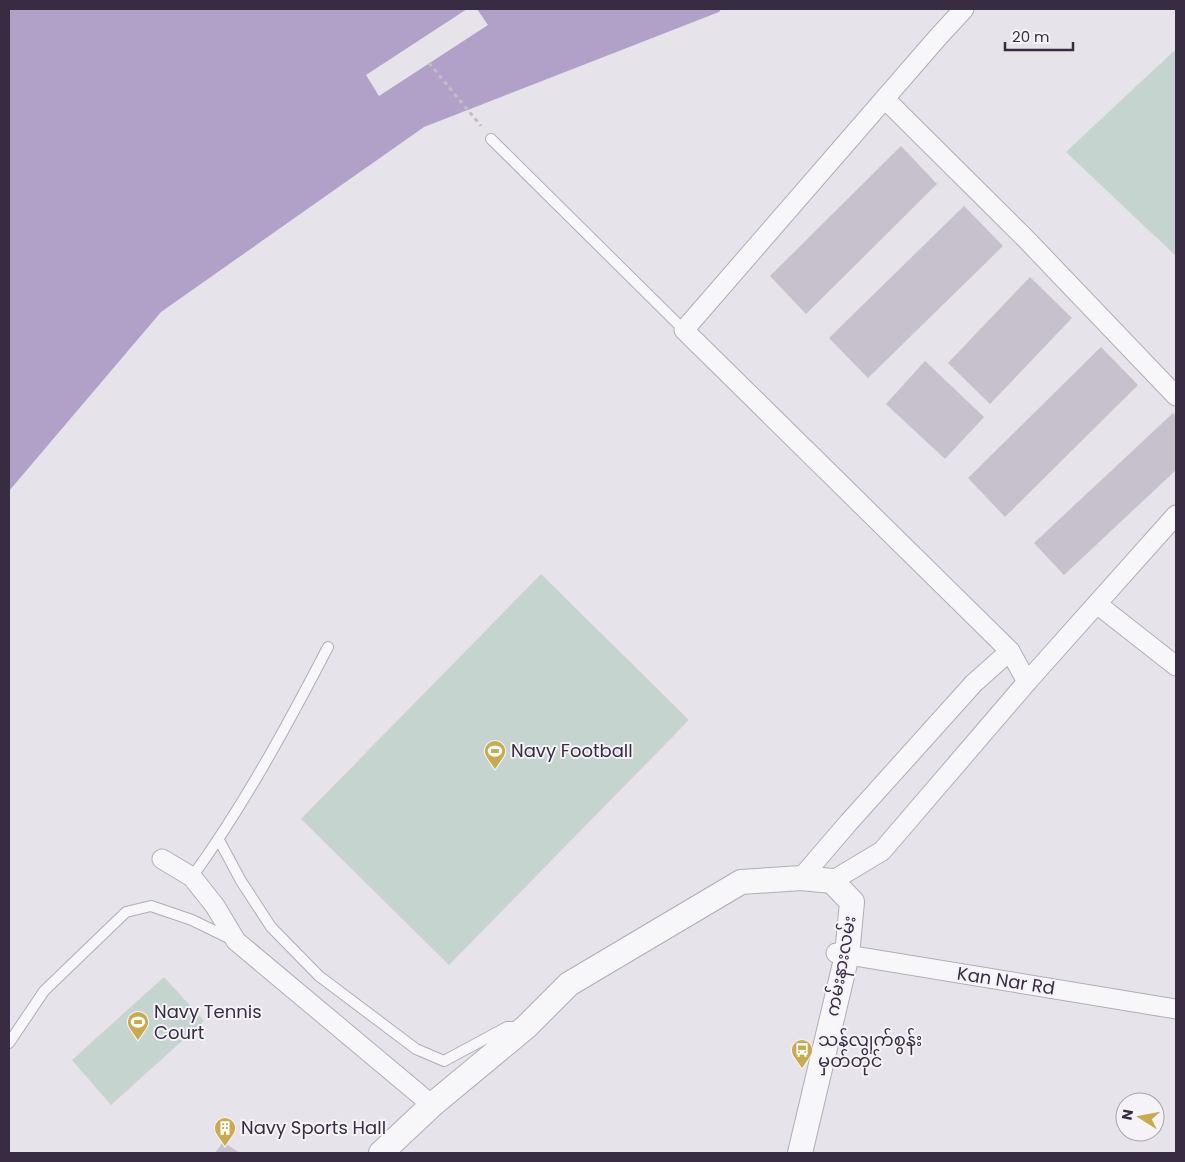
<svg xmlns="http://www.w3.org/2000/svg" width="1185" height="1162" font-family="Poppins,'Noto Sans Myanmar',sans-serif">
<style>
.green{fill:#c5d4cf}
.water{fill:#b1a0c8}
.pier{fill:#e7e3ea}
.building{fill:#c7c0cd}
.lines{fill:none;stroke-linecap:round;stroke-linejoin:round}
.service-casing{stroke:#b2acb8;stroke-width:12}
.minor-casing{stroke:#b2acb8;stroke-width:21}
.tertiary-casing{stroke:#b2acb8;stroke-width:26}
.path{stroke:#c2bdc6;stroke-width:3;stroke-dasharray:4 4;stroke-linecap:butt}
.service{stroke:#f7f6f9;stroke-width:10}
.minor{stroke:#f7f6f9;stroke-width:19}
.tertiary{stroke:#f7f6f9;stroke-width:24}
.labels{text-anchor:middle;stroke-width:4;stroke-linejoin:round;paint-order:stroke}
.poi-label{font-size:18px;fill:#382c42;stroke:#f5f3f8;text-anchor:start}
.street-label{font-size:18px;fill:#382c42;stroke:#f5f3f8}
</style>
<rect width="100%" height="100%" fill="#e7e3ea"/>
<g class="green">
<path d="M1176,49V256L1066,152Z"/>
<path d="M541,574L689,720L449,965L301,819Z"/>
<path d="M164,977L204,1021L111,1105L72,1060Z"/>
</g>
<path class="water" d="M9,9H721L719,12L424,127L161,312L9,491Z"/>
<path class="pier" d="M467,9H477L488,25L379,96L366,75Z"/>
<g class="building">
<path d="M901,146L937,184L806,314L770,276Z"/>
<path d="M964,206L1003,246L868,378L829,338Z"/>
<path d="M1030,277L1072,318L990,404L948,363Z"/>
<path d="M1101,347L1138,385L1005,517L968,478Z"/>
<path d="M925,361L984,417L945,459L886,404Z"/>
<path d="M1173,413L1176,417V470L1064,575L1034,543Z"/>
<path d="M223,1142L240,1153H215Z"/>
</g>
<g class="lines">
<g class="service-casing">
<g id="service">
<path d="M491,139L684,330"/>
<path d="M219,840L241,881L271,927L319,976L416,1049L444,1061L507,1027H520"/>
<path d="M192,877C244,805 287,726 328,647"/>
<path d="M9,1043L44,991L126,912L151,906L192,920L233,940"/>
</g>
</g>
<g class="minor-casing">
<g id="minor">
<path d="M964,9L939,36L684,330L1010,651L1027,682"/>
<path d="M885,99L1025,238L1176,396"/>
<path d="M1097,604L1176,666"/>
<path d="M162,859L192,877L215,906L236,941L432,1105"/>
<path d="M801,878L849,822L974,683L1010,651"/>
<path d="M832,881L882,851L1027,682L1176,515"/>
<path d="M836,953L1176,1009"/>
</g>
</g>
<g class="tertiary-casing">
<g id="tertiary">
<path d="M381,1153L432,1105L526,1027L569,984L741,882L801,878L832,881"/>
<path d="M800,1153L847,955L852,902L832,881"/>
</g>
</g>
<path class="path" d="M429,63L481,126"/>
<use href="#service" class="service"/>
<use href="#minor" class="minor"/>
<use href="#tertiary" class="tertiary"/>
</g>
<defs>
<g id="stadium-pin" transform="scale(1.125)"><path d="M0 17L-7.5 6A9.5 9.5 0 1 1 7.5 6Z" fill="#c8aa4f" stroke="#f5f3f8"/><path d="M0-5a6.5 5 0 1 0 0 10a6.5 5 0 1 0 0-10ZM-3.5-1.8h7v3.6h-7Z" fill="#fff"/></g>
<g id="bus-pin" transform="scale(1.125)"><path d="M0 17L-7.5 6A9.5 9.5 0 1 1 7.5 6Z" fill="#c8aa4f" stroke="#f5f3f8"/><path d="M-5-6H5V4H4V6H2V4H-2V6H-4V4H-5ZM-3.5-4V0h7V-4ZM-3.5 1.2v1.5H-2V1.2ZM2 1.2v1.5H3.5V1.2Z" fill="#fff"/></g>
<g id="building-pin" transform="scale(1.125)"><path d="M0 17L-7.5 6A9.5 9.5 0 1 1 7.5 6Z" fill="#c8aa4f" stroke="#f5f3f8"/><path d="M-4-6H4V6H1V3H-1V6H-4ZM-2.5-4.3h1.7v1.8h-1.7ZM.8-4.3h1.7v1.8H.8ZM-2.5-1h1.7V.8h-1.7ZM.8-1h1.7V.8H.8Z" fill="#fff"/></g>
</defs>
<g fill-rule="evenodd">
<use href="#stadium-pin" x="495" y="751"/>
<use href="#stadium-pin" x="138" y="1022"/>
<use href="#bus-pin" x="802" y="1050"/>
<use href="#building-pin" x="225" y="1128"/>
</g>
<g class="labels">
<g class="poi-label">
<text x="511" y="757">Navy Football</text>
<text x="154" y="1018">Navy Tennis<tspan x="154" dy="21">Court</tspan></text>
<text x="818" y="1046">သန်လျက်စွန်း<tspan x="818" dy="21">မှတ်တိုင်</tspan></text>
<text x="241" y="1134">Navy Sports Hall</text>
</g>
<g class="street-label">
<text transform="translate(841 966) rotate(-80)" y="6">ကမ်းနားလမ်း</text>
<text transform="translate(1006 981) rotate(9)" y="6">Kan Nar Rd</text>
</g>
</g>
<rect width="1185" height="1162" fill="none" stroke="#382c42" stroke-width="20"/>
<g transform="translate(1140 1117) rotate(281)"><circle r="24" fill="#f5f3f8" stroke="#a9a3af"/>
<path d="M0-4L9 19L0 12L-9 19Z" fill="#c8aa4f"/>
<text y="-8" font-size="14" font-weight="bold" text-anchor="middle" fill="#382c42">N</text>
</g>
<path d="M1005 42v8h68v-8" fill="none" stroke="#382c42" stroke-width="2.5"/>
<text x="1012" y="42" font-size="15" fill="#382c42" stroke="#f5f3f8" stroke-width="4" paint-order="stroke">20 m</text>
</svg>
